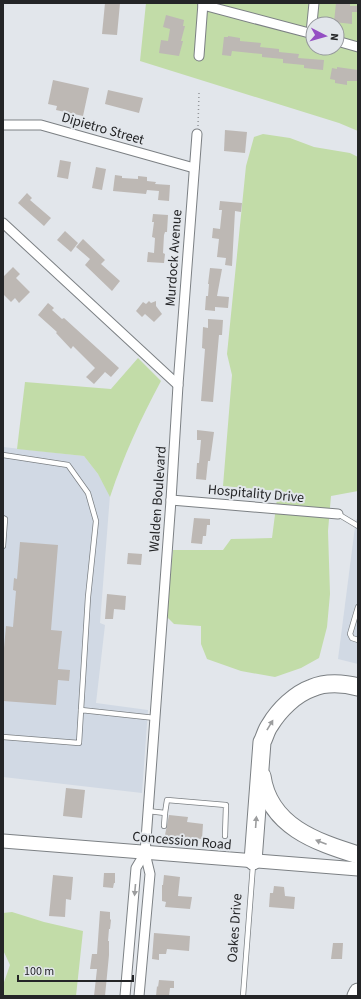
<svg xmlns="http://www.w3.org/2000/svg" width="361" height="999" font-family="'Source Sans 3',sans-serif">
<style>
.built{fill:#d1d9e4}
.green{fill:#c2dca8;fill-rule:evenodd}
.building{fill:#bdb8b4}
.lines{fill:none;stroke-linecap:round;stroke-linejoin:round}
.lane-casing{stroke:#7c8084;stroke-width:6}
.street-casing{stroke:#7c8084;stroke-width:11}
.secondary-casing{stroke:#7c8084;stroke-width:15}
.highway-casing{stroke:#7c8084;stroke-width:19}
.path{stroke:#94969a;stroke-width:1.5;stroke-dasharray:1 3;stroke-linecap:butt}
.lane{stroke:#fff;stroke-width:4.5}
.street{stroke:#fff;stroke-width:9}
.secondary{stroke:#fff;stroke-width:13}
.highway{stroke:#fff;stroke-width:17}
.oneway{fill:#9c9d9e}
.labels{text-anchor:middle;stroke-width:4;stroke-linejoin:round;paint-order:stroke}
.street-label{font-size:14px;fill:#242527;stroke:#e2e6eb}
</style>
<rect width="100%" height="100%" fill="#e2e6eb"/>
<g class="built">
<path d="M3,447L84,456L98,474L110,495L100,623L105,625L96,703L148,710L142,793L3,777Z"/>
<path d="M356,519L358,520V664L338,659Z"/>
</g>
<g class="green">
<path d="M146,3H358V131L339,123L140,61ZM313,24H337V48H313Z"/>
<path d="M263,134L290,138L314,147L350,153L358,157V491L331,496L328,531L330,594L327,627L319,658L301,668L275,677L241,671L207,659L201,644V626L174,624L166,616L173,550H223L231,539L272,538L278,491L223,486L232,375L227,354L246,166L254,137Z"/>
<path d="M138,358L161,381C140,420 124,455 110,497L98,474L84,456L17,449L25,382L111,389Z"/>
<path d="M12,912L44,922L83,931L76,996H3V985L10,965L3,950V913Z"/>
</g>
<g class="building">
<path d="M105,3H120L117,35L102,34Z"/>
<path d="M336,3H350V6H358V12H352V24L334,22Z"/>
<path d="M166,15L184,20L183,26H185L181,41H183L179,56L159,53L161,40L168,41L170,29L163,27Z"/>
<path d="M228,36L240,38V41L261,43L260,47L279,49V52L299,54L298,58L324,60L323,70L304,68V65L283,63V59L262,57V54L232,51L231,56L222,55L224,37H228Z"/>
<path d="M337,67L358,70V81H347V85L335,83V80L330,79L332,68L337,69Z"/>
<path d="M53,80L89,88L83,116L56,110L57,106L48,104Z"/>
<path d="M108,90L143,98L139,113L105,104Z"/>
<path d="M225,130L247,132L245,153L224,151Z"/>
<path d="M60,160L71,162L68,179L57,177Z"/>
<path d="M96,167L106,169L102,190L92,188Z"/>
<path d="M115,175L122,176V178L138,179V176L147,177V181L156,182L155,184L170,185L169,201L158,200L159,191L147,190L146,194L113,191Z"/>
<path d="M27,193L32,198L30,200L51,218L44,226L18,203Z"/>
<path d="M220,201L242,203L241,212L235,211L232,266L225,265L226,258L217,257L219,239L212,238L213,228L220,229L222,210H219Z"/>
<path d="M153,214L168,215L167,232H165L164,235L163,253L165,254L164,263L147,262L148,252L154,253L155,238L152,237L154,222H152Z"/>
<path d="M65,231L78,243L71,252L57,240Z"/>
<path d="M83,239L105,260L101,264L120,281L112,291L85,265L90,259L76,247Z"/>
<path d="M13,267L20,274L16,278L30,292L19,303L15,298L11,302L3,294V277Z"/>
<path d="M210,268L222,269L217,296L229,297L228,308L215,307V311L205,310L206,296H208L209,284H208Z"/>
<path d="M149,301L151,303L156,301V306L162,314L154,322L145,314L142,317L136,311L143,302L146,304Z"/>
<path d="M48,303L54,308L52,310L62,319L64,318L119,368L111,377L105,372L94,384L86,377L95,368L73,346L71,349L56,333L57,332L38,315Z"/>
<path d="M208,319L223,320L222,335H219L213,402L201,401L205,349L202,348L203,327L208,328Z"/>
<path d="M197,430L214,432L210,461H208L206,480L196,479L197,463H199L201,440H197Z"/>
<path d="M194,518L210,519V525H207L206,536H203L202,544L191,543Z"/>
<path d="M20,542L58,545L51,630L62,631L58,669L70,670L69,681L58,680L56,705L3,701V648H4L6,626L13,627L16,591L13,590L14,578L17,579Z"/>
<path d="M128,553L142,554L141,565L127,564Z"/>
<path d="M107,594L126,596L125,610L114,609L113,619H105Z"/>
<path d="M66,788L85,790L82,818L63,816Z"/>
<path d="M169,815L188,817L187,822L203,824L202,839L168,836V835H165Z"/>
<path d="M104,873H115V883H114L113,888L103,887Z"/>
<path d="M53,875L73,877L71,900L66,899L65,917L49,916Z"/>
<path d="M164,875L180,877L178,896L192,897L190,909L165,907L166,902L162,901V885H163Z"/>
<path d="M274,886L284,887L285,896L295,897L294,909L269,907L270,893H273Z"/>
<path d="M100,911L110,912V919L111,920L110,929H109L108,941H109V955L105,996H94L97,969H90L92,954H97Z"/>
<path d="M154,933L190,936L189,951L167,949L166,954H159V960L152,959Z"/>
<path d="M333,943H343L342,959H331Z"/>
<path d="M159,980L174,981V988H170L169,996H156L157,986L158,987Z"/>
</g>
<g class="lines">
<g class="lane-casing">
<g id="lane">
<path d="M3,455L68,465L88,493L96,521L88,597L81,710"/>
<path d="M338,514L358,526"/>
<path d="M3,518L5,519L3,546"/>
<path d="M358,607L350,634L352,638L358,640"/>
<path d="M3,737L79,743L81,710L155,718"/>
<path d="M148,811L165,813L167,800L226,805L225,836"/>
<path d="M164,826L165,813"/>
<path d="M243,996L253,865"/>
</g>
</g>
<g class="street-casing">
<g id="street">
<path d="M203,5L313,34"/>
<path d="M311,33L314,3"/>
<path d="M337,41L358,47"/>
<path d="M199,56L203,3"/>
<path d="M3,125H41L194,168"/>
<path d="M3,223L178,385"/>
<path d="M171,500L338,514"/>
<path d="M125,996L136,868L145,853"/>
<path d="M139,996L150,874L145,853L171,500L178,385L197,134"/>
</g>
</g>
<g class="secondary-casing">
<path id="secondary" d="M3,841L358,869"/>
</g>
<g class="highway-casing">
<g id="highway">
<path d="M262,776C269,826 316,842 358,855"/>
<path d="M253,861L262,742C265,737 266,730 270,725C279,710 295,694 312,688C325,682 344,683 358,687"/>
<path d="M356,996L358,992"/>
</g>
</g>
<path class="path" d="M198,126L199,93"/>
<use href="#lane" class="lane"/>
<use href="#street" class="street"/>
<use href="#secondary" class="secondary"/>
<use href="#highway" class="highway"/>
</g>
<defs><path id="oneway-solid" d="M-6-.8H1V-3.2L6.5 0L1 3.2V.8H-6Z"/></defs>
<g class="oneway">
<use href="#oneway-solid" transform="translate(270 725) rotate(-59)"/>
<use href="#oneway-solid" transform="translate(256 822) rotate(-86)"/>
<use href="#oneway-solid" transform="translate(321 842) rotate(-159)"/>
<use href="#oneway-solid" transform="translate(135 890) rotate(95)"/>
</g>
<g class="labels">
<g class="street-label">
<text transform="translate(103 128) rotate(16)" y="5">Dipietro Street</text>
<text transform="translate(173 258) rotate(-86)" y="5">Murdock Avenue</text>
<text transform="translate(256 493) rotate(5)" y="5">Hospitality Drive</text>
<text transform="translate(157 499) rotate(-86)" y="5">Walden Boulevard</text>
<text transform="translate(182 840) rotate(5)" y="5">Concession Road</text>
<text transform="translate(234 928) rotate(-86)" y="5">Oakes Drive</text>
</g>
</g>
<rect width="361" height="999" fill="none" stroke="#242527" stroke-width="8"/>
<g transform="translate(325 36) rotate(96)"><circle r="19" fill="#e2e6eb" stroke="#96999d"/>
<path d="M0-3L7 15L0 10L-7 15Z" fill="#944fc3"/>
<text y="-6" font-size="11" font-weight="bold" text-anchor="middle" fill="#242527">N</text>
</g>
<path d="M18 975v6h115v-6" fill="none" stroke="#242527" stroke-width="2"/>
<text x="24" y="975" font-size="12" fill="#242527" stroke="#e2e6eb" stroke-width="3" paint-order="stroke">100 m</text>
</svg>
